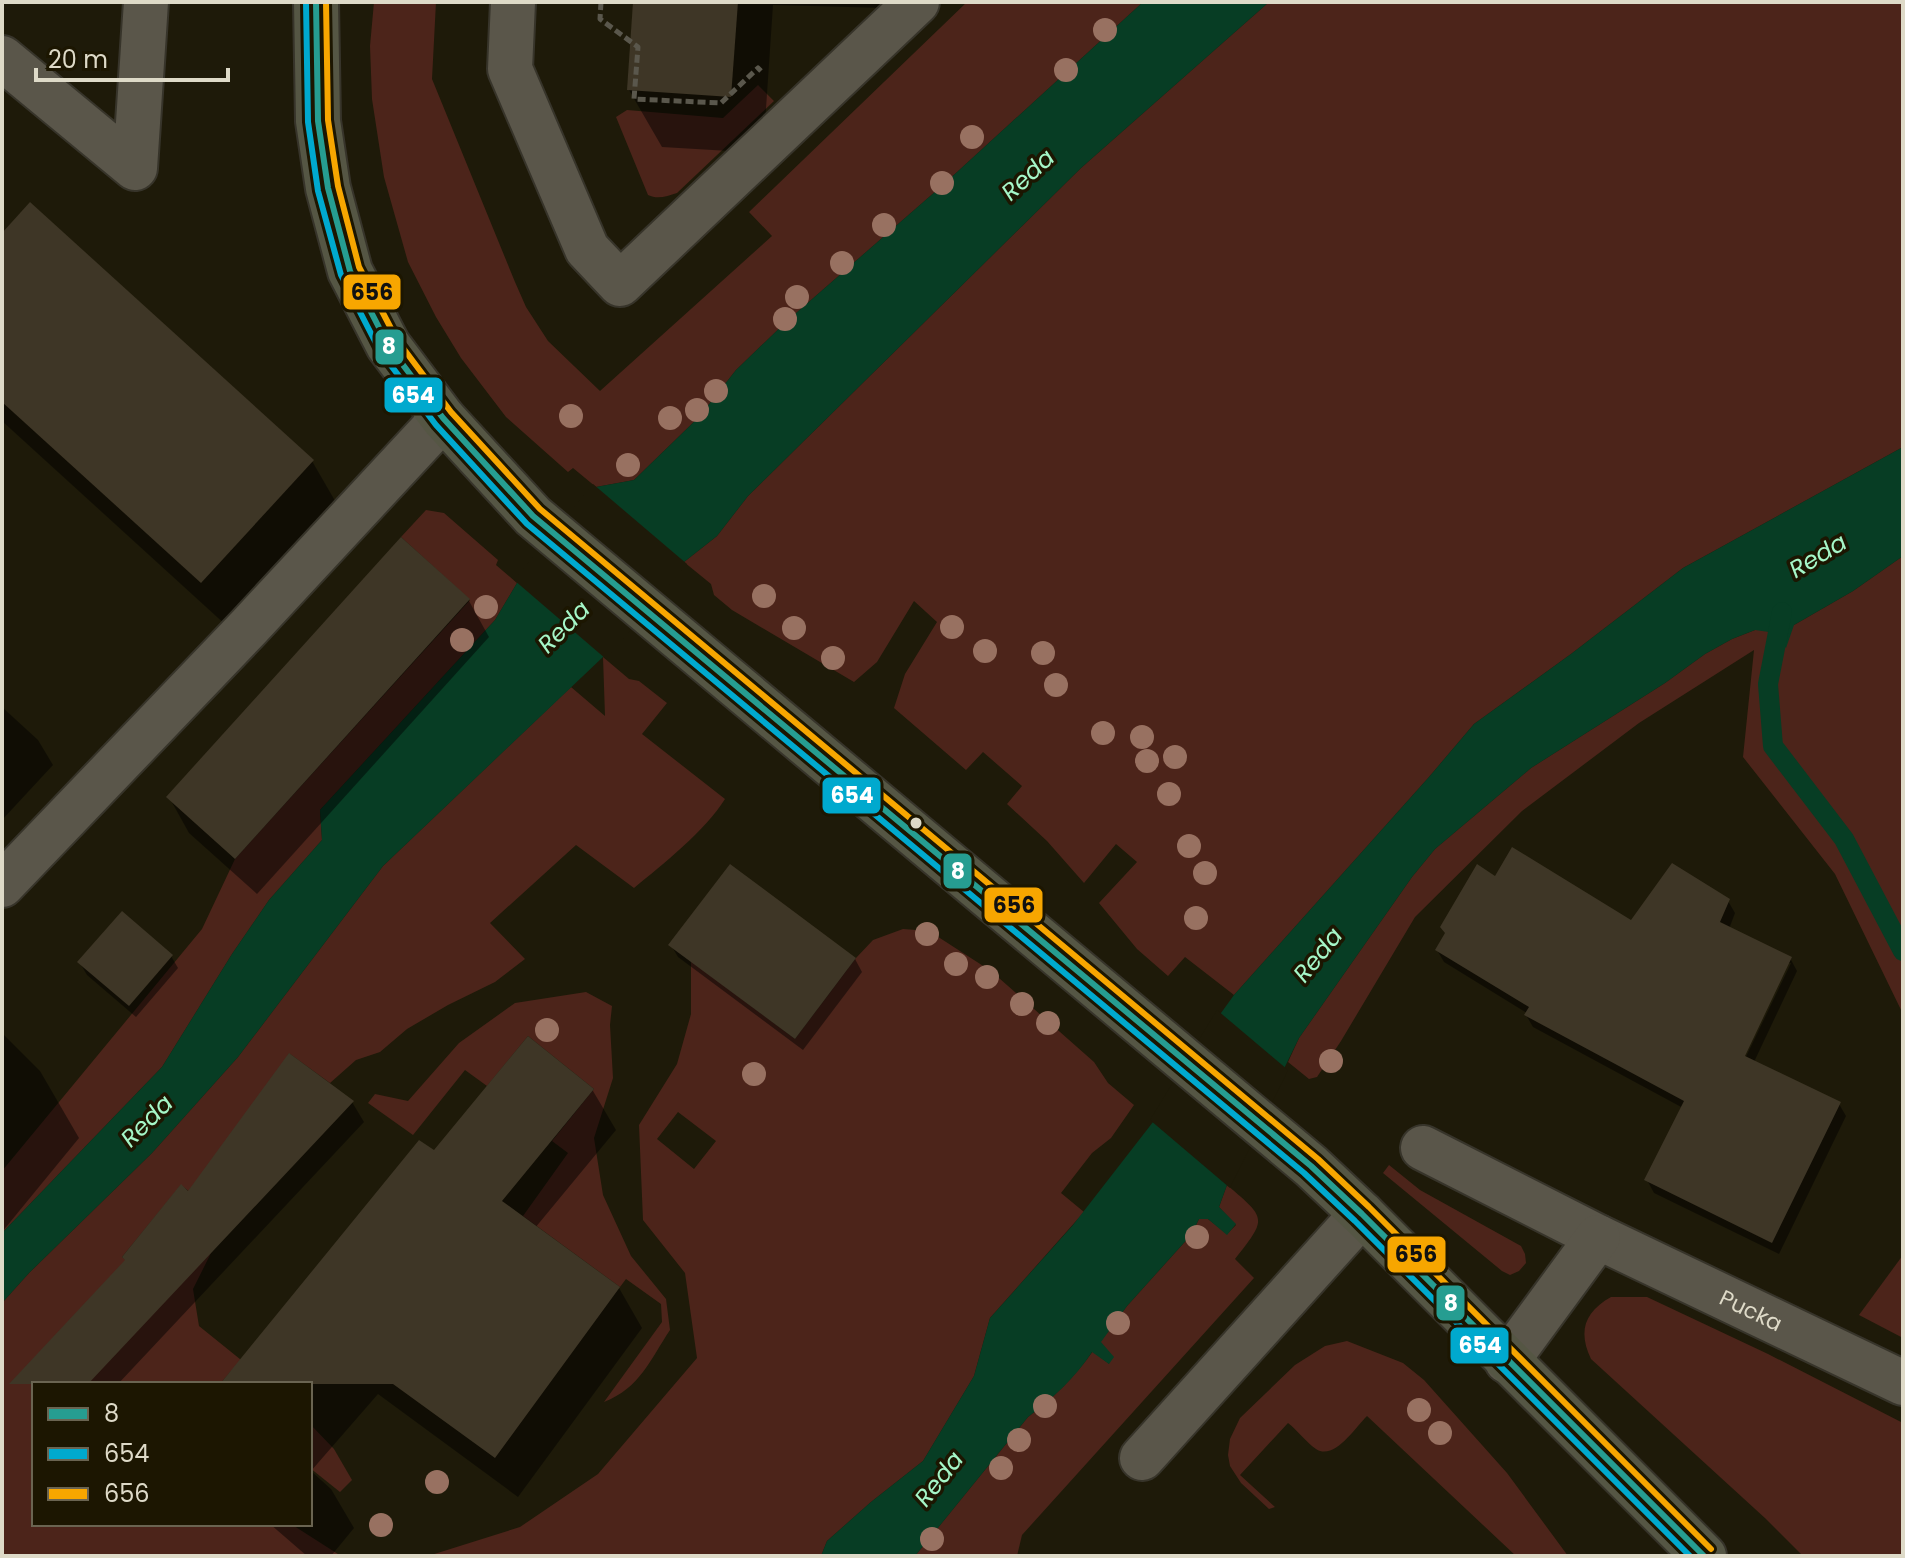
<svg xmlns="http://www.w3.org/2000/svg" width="1905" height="1558" font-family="Poppins,sans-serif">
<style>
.green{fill:#4c241a;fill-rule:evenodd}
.water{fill:#073d24}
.pier{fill:#1e1a09}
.shadow{fill:#0007;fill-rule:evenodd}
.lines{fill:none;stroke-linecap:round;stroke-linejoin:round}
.stream{stroke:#073d24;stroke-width:20}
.building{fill:#3e3626}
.minor-casing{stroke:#37342a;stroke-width:48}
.major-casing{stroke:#37342a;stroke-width:48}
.path{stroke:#5a574c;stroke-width:5;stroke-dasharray:8 4;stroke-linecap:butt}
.minor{stroke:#5a564a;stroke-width:44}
.major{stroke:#555644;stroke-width:44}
.bus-1-casing{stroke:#1c1601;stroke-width:12}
.bus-2-casing{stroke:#1c1601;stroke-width:12}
.bus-3-casing{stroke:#1c1601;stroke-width:12}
.bus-1{stroke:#269d91;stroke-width:6}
.bus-2{stroke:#00a9ce;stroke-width:6}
.bus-3{stroke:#f7a600;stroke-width:6}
.tree{fill:#987161}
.bus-dot{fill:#dedac8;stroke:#1c1601;stroke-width:3}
.labels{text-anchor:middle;stroke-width:7;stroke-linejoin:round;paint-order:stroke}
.street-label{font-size:22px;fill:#dedac8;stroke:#1c1601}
.water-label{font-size:24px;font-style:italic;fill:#a5f7c8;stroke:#1c1601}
.line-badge{stroke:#1c1601;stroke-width:3}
.badge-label{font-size:22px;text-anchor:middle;font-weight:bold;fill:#fff}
.pale-badge-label{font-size:22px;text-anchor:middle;font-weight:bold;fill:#111}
</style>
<rect width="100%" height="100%" fill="#1e1a09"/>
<g class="green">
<path d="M374,2H436L432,79L515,282L526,307L548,341L600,391L772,236L749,212L967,2H1143L944,184L787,321L736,370L699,417L634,480L596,487L573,468L568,472L506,417L461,358L436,317L408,262L384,177L372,99L370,46Z"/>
<path d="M1269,2H1903V447L1683,568L1571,654L1474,724L1429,777L1234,995L1185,957L1168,976L1137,949L1099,903L1137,862L1116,844L1084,883L1047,841L1007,804L1022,786L983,752L966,770L894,708L905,674L937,622L914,601L877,662L854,682L732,610L714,595L711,584L684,562L717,536L748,496L1081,168Z"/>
<path d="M758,85L774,101L677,193C667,196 658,200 648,195L616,117L627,110L723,118Z"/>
<path d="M426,510L444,513L498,560L496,565L517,583L495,620L320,810L322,840L269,900L232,954L162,1067L2,1233V1171L202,929L235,859L470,600L401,537Z"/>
<path d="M1903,556V1014L1835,874L1743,757L1754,650L1639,723L1522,811L1415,917L1341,1041L1317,1077L1309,1079L1288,1062L1299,1038L1412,877L1435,849L1531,768L1665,683L1705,654L1732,639L1755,630L1794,625L1853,591Z"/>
<path d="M603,657L629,679L639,681L667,703L642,734L725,799C706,830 662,865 634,888L576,845L490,923L525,959L495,982L448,1005L407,1029L380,1052L356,1060L330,1083L290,1054L221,1217L181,1185L122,1257L163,1289L212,1251L193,1289L199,1326L271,1384L231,1371L220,1384H34V1524H291L341,1556H2V1303L29,1273L152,1153L238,1057L383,866L571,687L605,716Z"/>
<path d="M903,929L929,931L991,971L1094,1062L1108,1083L1134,1105L1111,1138L1092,1153L1061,1193L1084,1212L990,1318L974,1376L923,1461L871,1502L827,1541L821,1556H428L520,1527L598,1474L697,1358L685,1273L643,1220L639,1125L677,1064L691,1014V961L795,1039L856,958L873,940ZM678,1112L716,1141L694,1169L657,1139Z"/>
<path d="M586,992L612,1006L610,1025L613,1078L594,1138L603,1195L631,1256L666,1299L670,1330C650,1360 640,1388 604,1402L662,1322L661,1304L626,1279L620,1287L523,1216L568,1153L552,1141L594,1089L528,1036L487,1086L465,1070L413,1135L368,1103L375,1094L408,1101L459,1043L515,1003Z"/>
<path d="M1389,1165L1420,1190L1521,1246L1525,1254L1526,1263L1519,1271L1510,1275L1502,1271L1383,1173Z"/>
<path d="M1227,1185C1267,1219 1267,1218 1235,1259L1254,1278L1022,1535L1017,1556H915L1028,1417C1053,1398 1075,1377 1093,1351L1109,1364L1100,1342L1127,1306L1191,1235L1199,1219H1208L1227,1234L1236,1225L1219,1207Z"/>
<path d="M1903,1255V1338L1859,1315Z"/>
<path d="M1611,1297H1647L1768,1354L1903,1423V1556H1803L1766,1519L1591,1359C1578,1332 1584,1312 1611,1297Z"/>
<path d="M1347,1341L1403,1363L1424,1380L1507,1473L1568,1556H1516L1367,1416C1355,1428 1334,1461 1316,1449C1306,1442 1297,1430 1288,1423L1240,1475L1275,1507L1269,1509L1241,1483L1230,1466L1228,1455L1230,1439L1240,1418L1295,1365L1325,1346Z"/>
<path d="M310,1424L334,1449L352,1480L340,1492L310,1468Z"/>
</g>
<g class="water">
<path d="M1143,2H1269L1081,168L748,496L717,536L684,562L603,657L383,866L238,1057L152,1153L29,1273L2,1303V1233L162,1067L232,954L269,900L322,840L320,810L495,620L517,583L596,487L634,480L699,417L736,370L787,321L944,184Z"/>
<path d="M1903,447V556L1853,591L1794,625L1786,648L1776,636L1769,632L1755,630L1732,639L1705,654L1665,683L1531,768L1435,849L1412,877L1299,1038L1227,1185L1219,1207L1236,1224L1227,1235L1208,1219H1199L1191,1235L1127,1306L1101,1342L1114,1357L1109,1364L1092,1352C1075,1378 1053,1398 1028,1417L915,1556H821L827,1541L871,1502L923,1461L974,1376L990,1318L1073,1225L1153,1122L1221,1013L1234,995L1429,777L1474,724L1571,654L1683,568Z"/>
</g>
<g class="pier">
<path d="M593,484L687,564L606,659L514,580Z"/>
<path d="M1217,1010L1288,1070L1230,1188L1150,1120Z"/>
</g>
<g class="shadow">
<path d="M634,2H893L886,8L773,5L763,153L662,147L629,90Z"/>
<path d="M2,236L312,461L338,506L228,627L2,421Z"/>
<path d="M401,540L469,601L489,637L257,894L189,833L169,797Z"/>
<path d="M2,707L38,740L53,765L2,820Z"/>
<path d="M1495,878L1632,923L1728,901L1735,913L1729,929L1790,958L1797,971L1754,1062L1839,1104L1846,1116L1779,1254L1654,1193L1647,1180L1683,1108L1533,1027L1526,1015L1527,1013L1444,962L1437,950ZM1787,963H1791L1742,1065L1739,1064Z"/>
<path d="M671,945L855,959L862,972L803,1050L678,957Z"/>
<path d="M171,956L178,968L136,1017L87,975L80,963Z"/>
<path d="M2,1033L40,1071L79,1138L2,1232Z"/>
<path d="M528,1039L593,1091L616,1130L535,1228L619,1288L642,1328L518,1497L378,1394L311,1471L331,1489L354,1528L331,1556H307L270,1524H310V1384H222L434,1153Z"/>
<path d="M352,1102L364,1122L118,1384H34V1389L24,1371Z"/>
</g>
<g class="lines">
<path class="stream" d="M1782,612L1768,684L1773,746L1844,839L1903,951"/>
</g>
<g class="building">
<path d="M633,2H738L731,97L627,90Z"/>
<path d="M30,202L314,460L201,583L2,402V233Z"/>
<path d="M401,537L470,599L235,859L166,797Z"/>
<path d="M1512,847L1631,920L1672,863L1730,899L1720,922L1792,957L1745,1056L1841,1102L1772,1243L1644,1180L1684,1101L1524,1015L1529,1007L1435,950L1445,933L1440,927L1477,864L1495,876Z"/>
<path d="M730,864L856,958L795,1039L668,945Z"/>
<path d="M122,911L173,955L129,1006L77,962Z"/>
<path d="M528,1036L594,1089L502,1201L620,1287L495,1458L393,1384H220L419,1140L434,1150Z"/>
<path d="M289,1053L354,1101L88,1384H9L125,1260L122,1257L181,1184L188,1191Z"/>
</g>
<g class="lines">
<g class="minor-casing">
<g id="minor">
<path d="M513,2L510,69L587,249L620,284L917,2"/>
<path d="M2,58L135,168L146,2"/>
<path d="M2,885L249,627L443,418"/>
<path id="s1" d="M1423,1148L1598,1237L1903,1383"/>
<path d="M1507,1361L1598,1237"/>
<path d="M1142,1458L1362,1214"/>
</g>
</g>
<g class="major-casing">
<path id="major" d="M316,2L318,121L328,188L350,271L388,345L443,418L533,516L1311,1166L1362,1214L1704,1556"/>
</g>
<path class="path" d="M601,2L600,19L638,47L634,99L721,103L758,68L761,71"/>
<use href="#minor" class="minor"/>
<use href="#major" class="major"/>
<g class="bus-1-casing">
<path id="bus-1" d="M316,2L318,121L328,188L350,271L388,345L443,418L533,516L1311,1166L1362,1214L1704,1556"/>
</g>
<g class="bus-2-casing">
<path id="bus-2" d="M306,2L308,122L318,191L341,275L380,351L436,425L527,524L1304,1173L1355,1221L1690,1556"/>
</g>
<g class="bus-3-casing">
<path id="bus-3" d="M326,2L328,120L338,186L359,267L397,340L451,412L540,509L1318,1159L1369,1207L1711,1549"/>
</g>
<use href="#bus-1" class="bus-1"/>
<use href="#bus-2" class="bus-2"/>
<use href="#bus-3" class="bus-3"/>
</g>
<g class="tree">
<circle cx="1105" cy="30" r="12"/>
<circle cx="1066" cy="70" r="12"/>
<circle cx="972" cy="137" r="12"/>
<circle cx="942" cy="183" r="12"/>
<circle cx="884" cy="225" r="12"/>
<circle cx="842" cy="263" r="12"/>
<circle cx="797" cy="297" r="12"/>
<circle cx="785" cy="319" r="12"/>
<circle cx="716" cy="391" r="12"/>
<circle cx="697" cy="410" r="12"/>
<circle cx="571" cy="416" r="12"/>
<circle cx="670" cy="418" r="12"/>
<circle cx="628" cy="465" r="12"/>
<circle cx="764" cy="596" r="12"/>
<circle cx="486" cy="607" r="12"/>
<circle cx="952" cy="627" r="12"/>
<circle cx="794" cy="628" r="12"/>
<circle cx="462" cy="640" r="12"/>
<circle cx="985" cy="651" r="12"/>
<circle cx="1043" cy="653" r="12"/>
<circle cx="833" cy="658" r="12"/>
<circle cx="1056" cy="685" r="12"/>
<circle cx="1103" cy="733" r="12"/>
<circle cx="1142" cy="737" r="12"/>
<circle cx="1175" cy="757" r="12"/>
<circle cx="1147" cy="761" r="12"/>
<circle cx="1169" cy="794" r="12"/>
<circle cx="1189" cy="846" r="12"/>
<circle cx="1205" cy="873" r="12"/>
<circle cx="1196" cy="918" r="12"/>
<circle cx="927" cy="934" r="12"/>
<circle cx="956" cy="964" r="12"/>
<circle cx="987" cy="977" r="12"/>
<circle cx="1022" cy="1004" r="12"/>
<circle cx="1048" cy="1023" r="12"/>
<circle cx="547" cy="1030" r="12"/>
<circle cx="1331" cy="1061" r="12"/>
<circle cx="754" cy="1074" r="12"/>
<circle cx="1197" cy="1237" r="12"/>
<circle cx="1118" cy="1323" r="12"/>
<circle cx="1045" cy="1406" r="12"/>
<circle cx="1419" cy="1410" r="12"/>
<circle cx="1440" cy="1433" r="12"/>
<circle cx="1019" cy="1440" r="12"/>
<circle cx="1001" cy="1468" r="12"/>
<circle cx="437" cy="1482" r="12"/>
<circle cx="381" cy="1525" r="12"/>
<circle cx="932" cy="1539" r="12"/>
</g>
<circle class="bus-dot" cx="916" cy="823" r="7"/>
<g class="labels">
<g class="street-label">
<text dy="8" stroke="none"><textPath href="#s1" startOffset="366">Pucka</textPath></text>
</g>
<g class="water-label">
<text transform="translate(1028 175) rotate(-43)" y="8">Reda</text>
<text transform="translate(1818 556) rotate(-31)" y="8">Reda</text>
<text transform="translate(564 627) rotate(-45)" y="8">Reda</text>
<text transform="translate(1318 955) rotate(-51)" y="8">Reda</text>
<text transform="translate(147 1121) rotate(-45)" y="8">Reda</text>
<text transform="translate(939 1479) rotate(-52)" y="8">Reda</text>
</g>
</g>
<g class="line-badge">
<rect x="342" y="273" width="60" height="38" rx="8" fill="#f7a600"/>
<rect x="374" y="328" width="31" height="38" rx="8" fill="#269d91"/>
<rect x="383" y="376" width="61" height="38" rx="8" fill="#00a9ce"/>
<rect x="821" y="776" width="61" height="39" rx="8" fill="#00a9ce"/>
<rect x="942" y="852" width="31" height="38" rx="8" fill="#269d91"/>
<rect x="983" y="886" width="61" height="38" rx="8" fill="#f7a600"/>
<rect x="1386" y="1235" width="61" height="39" rx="8" fill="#f7a600"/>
<rect x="1435" y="1284" width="31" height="38" rx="8" fill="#269d91"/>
<rect x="1449" y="1326" width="61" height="39" rx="8" fill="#00a9ce"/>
</g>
<g class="badge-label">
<text x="389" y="354">8</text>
<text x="413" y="403">654</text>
<text x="852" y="803">654</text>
<text x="958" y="879">8</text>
<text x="1451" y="1311">8</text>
<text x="1480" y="1353">654</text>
</g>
<g class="pale-badge-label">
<text x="372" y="300">656</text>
<text x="1014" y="913">656</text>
<text x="1416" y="1262">656</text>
</g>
<rect width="1905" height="1558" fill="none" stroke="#dedac8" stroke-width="8"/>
<rect x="32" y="1382" width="280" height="144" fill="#1c1601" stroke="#6a6451" stroke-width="2"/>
<rect x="48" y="1408" width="40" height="12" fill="#269d91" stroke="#6a6451" stroke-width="2"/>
<text x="104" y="1422" font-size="24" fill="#dedac8">8</text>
<rect x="48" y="1448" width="40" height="12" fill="#00a9ce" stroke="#6a6451" stroke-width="2"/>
<text x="104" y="1462" font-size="24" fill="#dedac8">654</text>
<rect x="48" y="1488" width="40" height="12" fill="#f7a600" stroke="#6a6451" stroke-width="2"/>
<text x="104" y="1502" font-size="24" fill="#dedac8">656</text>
<path d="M36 68v12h192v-12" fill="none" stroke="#dedac8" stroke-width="4"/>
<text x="48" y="68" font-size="24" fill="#dedac8" stroke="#1c1601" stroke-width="6" paint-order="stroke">20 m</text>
</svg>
